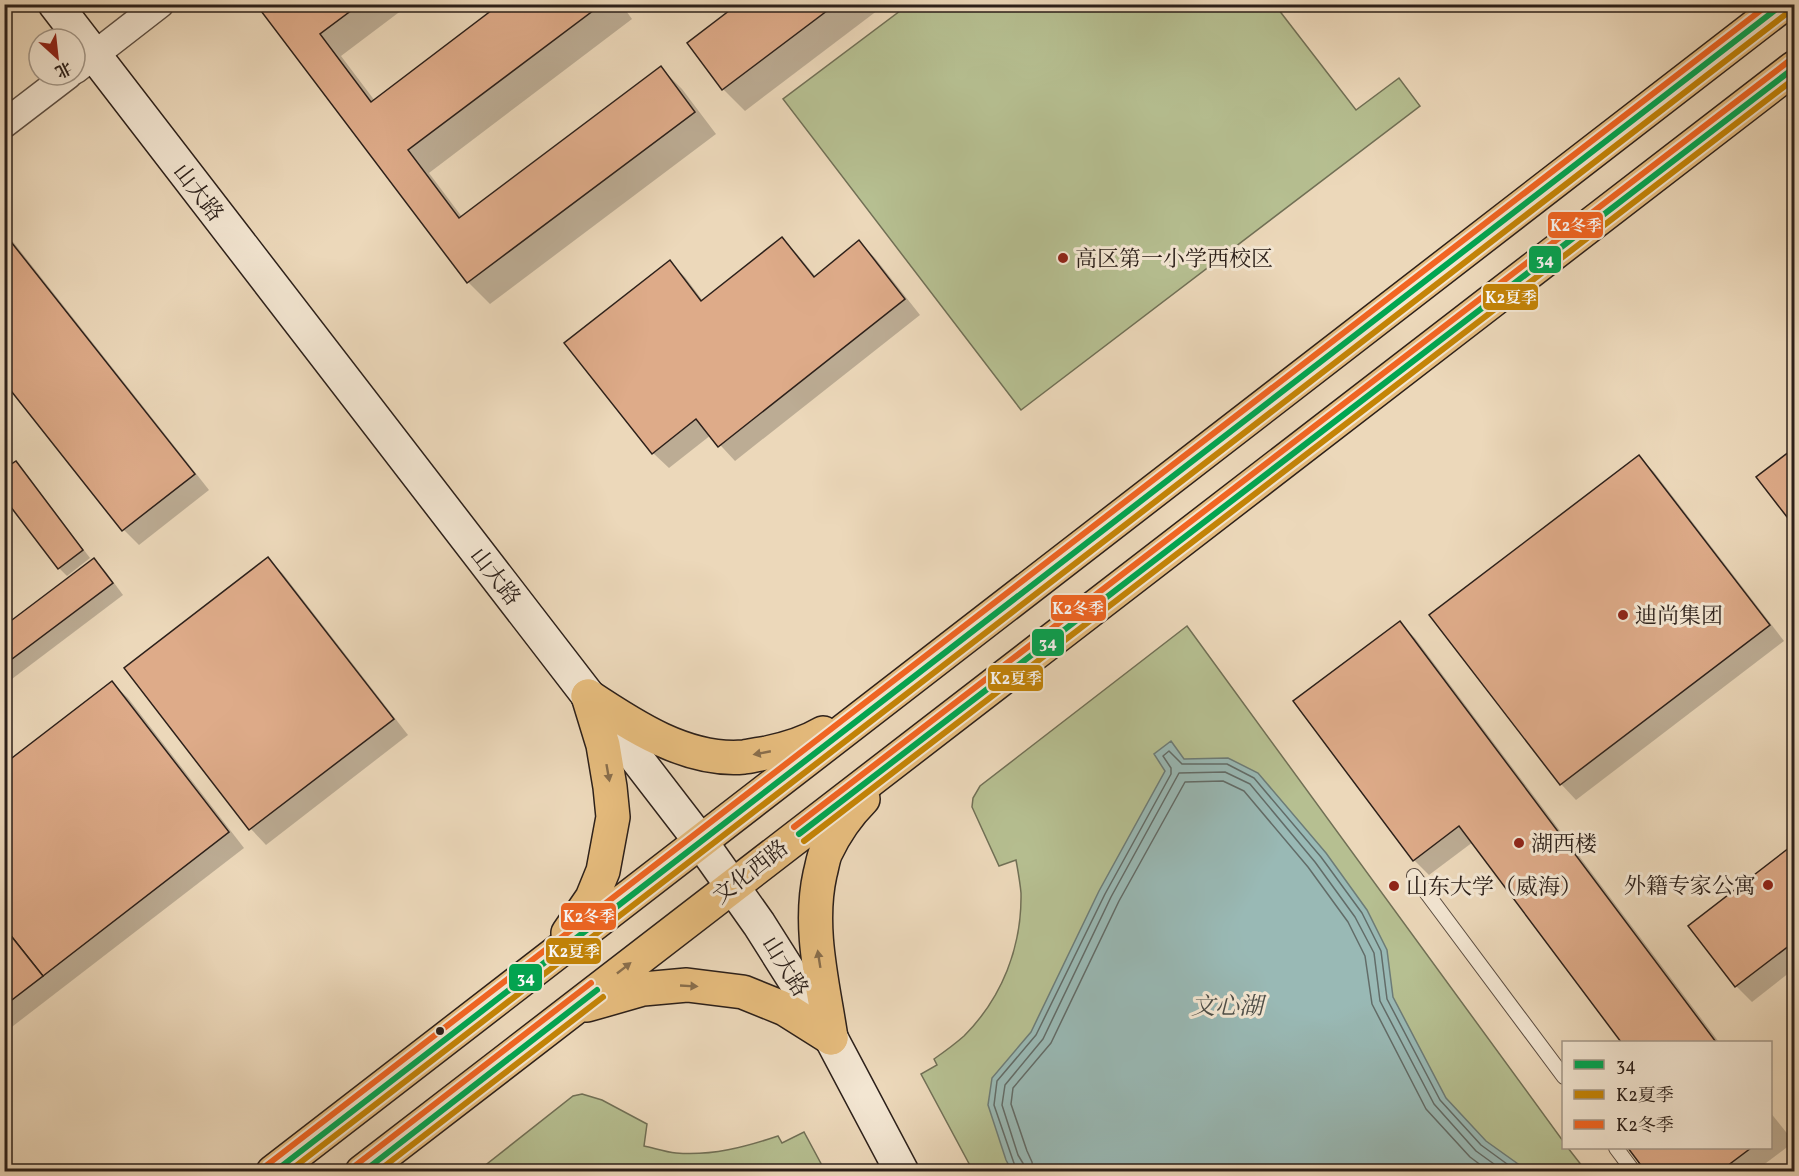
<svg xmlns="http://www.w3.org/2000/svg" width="1799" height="1176" font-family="Vollkorn,'Noto Serif SC',serif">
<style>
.green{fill:#b6bf91;stroke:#717056;stroke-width:1.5}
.water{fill:#99b9b5;stroke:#6d7c77;stroke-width:1.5}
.shadow{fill:#0003}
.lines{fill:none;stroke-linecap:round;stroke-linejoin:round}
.shore{stroke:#626c68;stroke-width:1.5}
.building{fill:#deab89;stroke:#2c201a;stroke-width:1.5}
.lane-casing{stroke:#5c4e42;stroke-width:16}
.street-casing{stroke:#5c4e42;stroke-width:30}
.secondary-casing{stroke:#2c201a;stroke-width:36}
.primary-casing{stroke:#2c201a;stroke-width:36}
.lane{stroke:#f3e6d2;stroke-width:14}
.street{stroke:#f3e6d2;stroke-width:27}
.secondary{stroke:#f3e6d2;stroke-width:33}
.primary{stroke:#e6bc7d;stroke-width:33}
.bus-1-casing{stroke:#f3e6d2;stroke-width:10}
.bus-2-casing{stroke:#f3e6d2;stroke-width:10}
.bus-3-casing{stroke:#f3e6d2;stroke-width:10}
.bus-1{stroke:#00a651;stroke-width:6}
.bus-2{stroke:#c48406;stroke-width:6}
.bus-3{stroke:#f26522;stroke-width:6}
.oneway{fill:#896e4c}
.poi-dot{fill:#8f2418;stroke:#f3e6d2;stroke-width:2}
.bus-dot{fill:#2c201a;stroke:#f3e6d2;stroke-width:2}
.labels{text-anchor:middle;stroke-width:6;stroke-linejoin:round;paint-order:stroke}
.street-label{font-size:22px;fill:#2c201a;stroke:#f3e6d2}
.poi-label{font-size:22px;fill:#2c201a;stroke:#f3e6d2;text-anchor:start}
.water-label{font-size:24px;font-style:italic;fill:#4d4e48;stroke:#f3e6d2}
.line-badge{stroke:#f3e6d2;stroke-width:2}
.badge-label{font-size:16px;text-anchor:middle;font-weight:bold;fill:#fff}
</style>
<rect width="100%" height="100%" fill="#ecd8ba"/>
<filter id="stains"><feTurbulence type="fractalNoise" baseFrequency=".00333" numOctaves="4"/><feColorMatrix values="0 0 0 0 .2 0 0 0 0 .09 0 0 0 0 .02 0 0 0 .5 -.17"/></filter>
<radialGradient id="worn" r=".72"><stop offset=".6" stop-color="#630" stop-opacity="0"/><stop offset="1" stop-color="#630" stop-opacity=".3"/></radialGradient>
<g class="green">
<path d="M1275,5L1356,110L1399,78L1420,106L1021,410L783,99L908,5Z"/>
<path d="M1187,626L1563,1141L1564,1148H1568L1586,1171H973L921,1074L937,1065L934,1059C944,1052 955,1044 964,1036C1002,998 1022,947 1021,893C1020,882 1018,871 1016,860L999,866L972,807L973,798L980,786Z"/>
<path d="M582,1094L602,1100L647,1124L644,1146C654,1148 665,1152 676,1153C712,1156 745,1147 778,1136L782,1143L804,1132L825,1171H478L573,1096Z"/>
</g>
<path class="water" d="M1171,741L1184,759L1228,758L1258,773L1326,853L1367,910L1387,950L1393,997L1446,1098L1486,1141L1528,1171H1012L1006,1160L988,1105L992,1078L1031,1032L1099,891L1165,771L1154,754Z"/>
<g class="shadow">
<path d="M265,4H410L341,56L375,101L503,4H621L632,19L429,173L462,217L661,68L682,89L716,134L490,304L468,282L260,8Z"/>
<path d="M741,4H886L745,111L723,89L689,44Z"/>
<path d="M4,233L14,243L209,490L139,545L124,530L4,379Z"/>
<path d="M782,239L797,254L816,277L859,242L875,258L920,315L735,461L711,435L669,468L653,453L669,262L685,277L703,301Z"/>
<path d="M1794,450V524L1759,478Z"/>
<path d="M1639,457L1654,472L1784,641L1576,800L1561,784Z"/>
<path d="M15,463L23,470L90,558L67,576L59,568L4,496Z"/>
<path d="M268,559L283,574L408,735L266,845L251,829L126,668Z"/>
<path d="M94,560L106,572L123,595L4,685V628Z"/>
<path d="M1400,623L1415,638L1719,1042H1623L1473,842L1429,875L1414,860Z"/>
<path d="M112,683L128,698L244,848L4,1033V766Z"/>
<path d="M1794,846V969L1752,1002L1736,986L1690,926Z"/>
<path d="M1770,1112L1794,1142L1754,1172H1648L1630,1148H1770Z"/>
</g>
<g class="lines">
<g class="shore">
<path d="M1017,1172L994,1105L997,1081L1036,1035L1105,894L1171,774V768L1163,756L1169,751L1182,764H1227L1254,778L1321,857L1362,913L1381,951L1387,999L1440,1100L1481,1145L1518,1172"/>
<path d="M1024,1172V1165L1018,1155L1002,1105L1005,1085L1043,1039L1111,897L1179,773L1225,772L1250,784L1315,862L1355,917L1374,953L1380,1001L1434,1104L1476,1151L1505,1172"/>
<path d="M1033,1172L1032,1162L1027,1151L1011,1104L1013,1088L1051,1043L1119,901L1185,782L1223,781L1244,791L1308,867L1348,922L1365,956L1372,1004L1426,1109L1470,1157L1490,1172"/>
</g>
</g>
<g class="building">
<path d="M262,4H360L320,34L371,102L500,4H602L408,150L459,218L661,66L695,112L467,283L258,7Z"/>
<path d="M738,4H836L722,90L687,43Z"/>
<path d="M4,233L195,474L122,531L4,382Z"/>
<path d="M782,237L814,277L859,240L905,299L718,447L696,419L652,454L564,343L670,260L701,301Z"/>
<path d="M1794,448V526L1756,477Z"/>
<path d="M1639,455L1770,625L1560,785L1429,615Z"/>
<path d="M16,461L83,550L58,569L4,498V469Z"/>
<path d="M268,557L394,719L249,830L124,668Z"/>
<path d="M94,558L113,583L4,665V626Z"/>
<path d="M1400,621L1716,1042H1621L1459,826L1413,861L1293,701Z"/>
<path d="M112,681L229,832L43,976L4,927V764Z"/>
<path d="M1794,844V942L1735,987L1688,926Z"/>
<path d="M4,927L43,976L4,1006Z"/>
<path d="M1628,1148H1751L1719,1172H1646Z"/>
</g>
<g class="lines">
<g class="lane-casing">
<g id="lane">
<path d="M1414,876L1564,1077"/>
<path d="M1616,1148L1634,1172"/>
</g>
</g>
<g class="street-casing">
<g id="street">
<path d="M75,70L160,4"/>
<path d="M4,124L68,75"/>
</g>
</g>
<g class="secondary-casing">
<path id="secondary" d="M55,4L701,842L759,924L831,1038L902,1172"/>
</g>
<g class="primary-casing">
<g id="primary">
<path d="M588,696C633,726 687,762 744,757C751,756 759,754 767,753C786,749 806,743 823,733"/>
<path d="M568,933L592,898L603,871L613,817L610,787L603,745L588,696"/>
<path d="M587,1005L643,989L687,985L743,992L785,1009L831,1038"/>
<path d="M831,1038C823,984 808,928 820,874C822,867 823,858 826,852C835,833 848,814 863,799"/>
<path d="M273,1172L1784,4"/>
<path d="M362,1172L1794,68"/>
</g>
</g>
<use href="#lane" class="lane"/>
<use href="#street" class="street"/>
<use href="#secondary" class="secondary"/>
<use href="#primary" class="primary"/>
<g class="bus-1-casing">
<g id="bus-1">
<path d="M799,834L1794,68"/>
<path d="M274,1172L1783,4"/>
<path d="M363,1172L597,990"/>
</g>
</g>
<g class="bus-2-casing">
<g id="bus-2">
<path d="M804,841L1794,79"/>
<path d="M288,1172L1790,11"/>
<path d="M377,1172L603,997"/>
</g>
</g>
<g class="bus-3-casing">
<g id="bus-3">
<path d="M794,827L1789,61"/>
<path d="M267,1165L1769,4"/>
<path d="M356,1165L591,983"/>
</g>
</g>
<use href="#bus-1" class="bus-1"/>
<use href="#bus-2" class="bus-2"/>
<use href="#bus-3" class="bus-3"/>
</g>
<defs><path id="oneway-solid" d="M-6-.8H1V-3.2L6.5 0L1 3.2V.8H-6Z" transform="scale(1.5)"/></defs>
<g class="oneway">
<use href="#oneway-solid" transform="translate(762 753) rotate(169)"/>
<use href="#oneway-solid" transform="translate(608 773) rotate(80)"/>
<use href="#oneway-solid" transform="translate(819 959) rotate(-99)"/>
<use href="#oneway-solid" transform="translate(624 968) rotate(-38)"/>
<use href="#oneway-solid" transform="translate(689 986) rotate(3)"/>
</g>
<g class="poi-dot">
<circle cx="1063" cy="258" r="6"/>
<circle cx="1623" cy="615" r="6"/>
<circle cx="1519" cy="843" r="6"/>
<circle cx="1768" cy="885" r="6"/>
<circle cx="1394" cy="886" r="6"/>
</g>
<circle class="bus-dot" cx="440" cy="1031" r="5"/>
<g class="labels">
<g class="street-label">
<text transform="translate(199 192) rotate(52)" y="8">山大路</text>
<text transform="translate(496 576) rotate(52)" y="8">山大路</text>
<text transform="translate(750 871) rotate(-38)" y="8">文化西路</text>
<text transform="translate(786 966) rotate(58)" y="8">山大路</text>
</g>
<g class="poi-label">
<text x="1075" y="266">高区第一小学西校区</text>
<text x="1635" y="623">迪尚集团</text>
<text x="1531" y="851">湖西楼</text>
<text x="1756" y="893" text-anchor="end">外籍专家公寓</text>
<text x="1406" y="894">山东大学（威海）</text>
</g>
<g class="water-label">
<text x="1227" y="1014">文心湖</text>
</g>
</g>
<g class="line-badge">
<rect x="1547" y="211" width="57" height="28" rx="6" fill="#f26522"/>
<rect x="1528" y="245" width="34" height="29" rx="6" fill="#00a651"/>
<rect x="1482" y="283" width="57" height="28" rx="6" fill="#c48406"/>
<rect x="1050" y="594" width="57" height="28" rx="6" fill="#f26522"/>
<rect x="1031" y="628" width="34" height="29" rx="6" fill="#00a651"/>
<rect x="987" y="664" width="57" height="28" rx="6" fill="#c48406"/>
<rect x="560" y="902" width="57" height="29" rx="6" fill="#f26522"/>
<rect x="545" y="937" width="57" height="28" rx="6" fill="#c48406"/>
<rect x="508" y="963" width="35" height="29" rx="6" fill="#00a651"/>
</g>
<g class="badge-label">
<text x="1576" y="231">K2冬季</text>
<text x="1545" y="265">34</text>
<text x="1511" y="303">K2夏季</text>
<text x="1078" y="614">K2冬季</text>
<text x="1048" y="648">34</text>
<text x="1016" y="684">K2夏季</text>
<text x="589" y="922">K2冬季</text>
<text x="574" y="957">K2夏季</text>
<text x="526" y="983">34</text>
</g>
<rect width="1799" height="1176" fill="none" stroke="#ecd8ba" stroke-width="24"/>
<rect x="6" y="6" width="1787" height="1164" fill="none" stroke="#2c201a" stroke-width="3"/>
<rect x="12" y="12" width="1775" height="1152" fill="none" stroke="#2c201a" stroke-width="1.5"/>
<rect x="1562" y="1041" width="210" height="108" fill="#f3e6d2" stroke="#a39788" stroke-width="1.5"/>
<rect x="1574" y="1060" width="30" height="9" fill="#00a651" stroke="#a39788" stroke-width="1.5"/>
<text x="1616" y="1071" font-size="18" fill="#2c201a">34</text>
<rect x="1574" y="1090" width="30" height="9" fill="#c48406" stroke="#a39788" stroke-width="1.5"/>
<text x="1616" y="1101" font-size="18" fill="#2c201a">K2夏季</text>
<rect x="1574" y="1120" width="30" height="9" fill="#f26522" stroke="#a39788" stroke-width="1.5"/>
<text x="1616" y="1131" font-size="18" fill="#2c201a">K2冬季</text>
<g transform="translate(57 57) rotate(153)"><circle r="28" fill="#f3e6d2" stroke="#a39788" stroke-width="1.5"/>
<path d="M0-4.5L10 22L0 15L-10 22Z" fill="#8f2418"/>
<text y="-9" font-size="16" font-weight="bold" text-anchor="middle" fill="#2c201a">北</text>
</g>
<rect width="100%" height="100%" filter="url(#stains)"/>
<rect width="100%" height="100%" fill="url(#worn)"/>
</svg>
